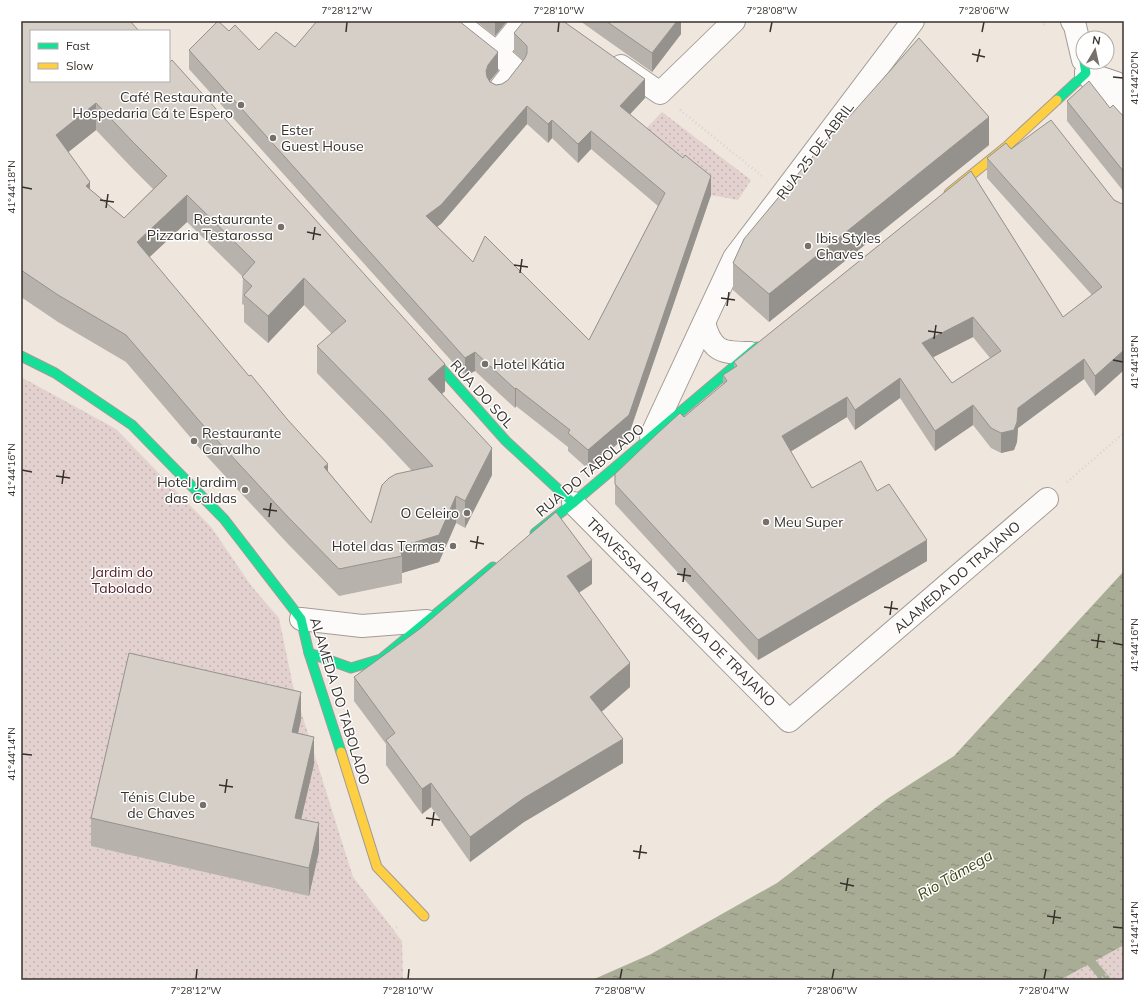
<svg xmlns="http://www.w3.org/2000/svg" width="1145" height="1001" font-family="Mulish,sans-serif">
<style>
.park{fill:url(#park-dots);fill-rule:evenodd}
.water{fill:url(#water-ripples)}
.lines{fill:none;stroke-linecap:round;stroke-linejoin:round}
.stream{stroke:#aaad95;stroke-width:9}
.street-casing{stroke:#a39c95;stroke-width:24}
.fast-casing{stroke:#a39c95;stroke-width:11}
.slow-casing{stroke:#a39c95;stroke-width:11}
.path{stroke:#d7d4d2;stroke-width:2.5;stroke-dasharray:1 3;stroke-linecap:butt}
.street{stroke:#fdfbfa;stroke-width:22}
.fast{stroke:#16e098;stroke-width:9}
.slow{stroke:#ffcf43;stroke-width:9}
.wall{fill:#b7b2ac;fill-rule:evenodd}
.shaded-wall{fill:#95918c}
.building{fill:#d5cfc8;stroke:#95918c;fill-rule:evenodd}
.ticks{fill:none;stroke:#37312c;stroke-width:1.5}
.poi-dot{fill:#77706a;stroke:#fff;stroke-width:1.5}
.labels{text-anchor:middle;stroke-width:3;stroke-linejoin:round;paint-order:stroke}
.poi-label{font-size:14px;fill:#37312c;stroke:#fff;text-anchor:end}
.street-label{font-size:14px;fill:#37312c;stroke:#fff}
.park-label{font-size:14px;fill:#512029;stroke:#fff}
.water-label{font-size:15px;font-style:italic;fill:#3b4310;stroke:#fff}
.neatline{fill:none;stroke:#37312c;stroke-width:1.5}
.ticks-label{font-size:10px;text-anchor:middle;fill:#37312c}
</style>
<defs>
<pattern id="park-dots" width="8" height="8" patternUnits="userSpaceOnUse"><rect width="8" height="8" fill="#e2d1ce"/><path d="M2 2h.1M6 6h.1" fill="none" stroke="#c2b4b1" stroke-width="1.8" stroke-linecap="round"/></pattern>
<pattern id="water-ripples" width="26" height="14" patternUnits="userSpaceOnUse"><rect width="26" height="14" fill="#aaad95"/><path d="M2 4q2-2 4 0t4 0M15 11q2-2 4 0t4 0" fill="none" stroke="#8b8d7a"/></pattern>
</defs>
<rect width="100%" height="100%" fill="#efe6de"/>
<g class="park">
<path d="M662,112L751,180L738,200L711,195L639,136Z"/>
<path d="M21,377L116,429L211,527L252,587L279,618L293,686L353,877L402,941L403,980H21ZM129,681L300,720L292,759L295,846Z"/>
<path d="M1124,944V980H1060Z"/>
</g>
<path class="water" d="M1124,571V945L1060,980H592L651,954L777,883L887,799L954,756Z"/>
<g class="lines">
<path class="stream" d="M1085,955L1106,980"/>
<g class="street-casing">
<g id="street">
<path d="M456,21L497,53L515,69L498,91"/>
<path d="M1072,21L1075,26L1083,60"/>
<path d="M497,53L523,21"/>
<path d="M621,66L660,93L734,21"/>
<path d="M1086,73L1124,119"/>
<path d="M1086,73L1116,83L1124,92"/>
<path d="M704,323C712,352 722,353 750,353"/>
<path d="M651,436L734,258L913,21"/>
<path d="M573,503L789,721L1047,499"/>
<path d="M301,619L362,626L427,621"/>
</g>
</g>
<g class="fast-casing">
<g id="fast">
<path d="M1057,100L1086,73L1084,62"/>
<path d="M425,350L506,441L573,503"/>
<path d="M21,356L55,373L132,425L224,519L301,619L309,653L341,752"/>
<path d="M535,533L573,503L757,347"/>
<path d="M309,653L351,668L381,659L493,567"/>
</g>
</g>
<g class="slow-casing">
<g id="slow">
<path d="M949,193L1006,147L1057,100"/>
<path d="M341,752L377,867L424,916"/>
</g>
</g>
<g class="path">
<path d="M1041,21L1045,26"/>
<path d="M680,110L762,176"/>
<path d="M1067,482L1124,433"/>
<path d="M21,506L45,479"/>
<path d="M21,668L27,666L78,635L89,609"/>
<path d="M1121,964L1124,967"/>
<path d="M150,980L285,956L359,940L398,927"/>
<path d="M1099,980L1124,961"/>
</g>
<use href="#street" class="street"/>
<use href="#fast" class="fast"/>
<use href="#slow" class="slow"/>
</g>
<g class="wall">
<path d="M21,21L169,81L445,391L442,394L492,475L465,528L456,523L439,562L402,573V583L339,596L288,544L202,451L126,362L58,322L21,297ZM96,130L132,168L153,189L124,218L90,189L68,152ZM187,222L243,277L242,304L244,305V322L268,343L304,305L332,334L317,346V373L384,441L412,471L371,523L149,257Z"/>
<path d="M476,21H507L495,36Z"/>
<path d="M580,21H681V34L652,72Z"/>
<path d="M229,31L259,50L295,47L498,71L490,81L496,85L502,84L508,80L523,61L514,52V33L645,98L630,114L711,195L629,434L588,469L568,451V447L516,406L515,408L475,371L465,376L189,69V50ZM527,124L548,143L552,138L578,163L591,149L658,206L589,340L473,262L437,226L441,224Z"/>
<path d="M1067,101L1110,108L1124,117V192L1067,121Z"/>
<path d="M849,117L989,145L769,322L733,290V263Z"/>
<path d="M1011,149L1114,200L1120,203L1124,204V370L1095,396L1084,379L1018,428L1017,442L1014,450L1001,453L991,448L973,425L935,451L900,398L855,430L847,417L790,451L812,488L877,491L927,561L758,660L615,504V484L684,417L723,385V375L734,368V362L971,171L1063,317L1092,295L987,178V158ZM973,337L990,358L952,383L933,357Z"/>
<path d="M592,584L579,593L630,687L601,712L623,763L524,822L470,862L431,807L422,814L386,765V744L354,701V677Z"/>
<path d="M301,720L298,733L314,764L301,819L319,851L309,896L91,846V818Z"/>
</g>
<g class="shaded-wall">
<path d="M495,21H507L495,36Z"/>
<path d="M677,21H681V34L652,72V53Z"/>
<path d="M498,52V71L488,83L486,71L488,65Z"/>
<path d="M645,79V98L620,125V106Z"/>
<path d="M96,103V130L56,162V135Z"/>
<path d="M527,106V124L441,224L426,235V216Z"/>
<path d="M989,117V145L769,322V294Z"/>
<path d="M552,120V138L548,143V124Z"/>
<path d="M591,131V149L578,163V144Z"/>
<path d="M711,176V195L629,434L588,469V450Z"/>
<path d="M90,182V209L86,186Z"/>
<path d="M187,195V222L137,269V242Z"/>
<path d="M304,278V305L268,343V316Z"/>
<path d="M973,317V337L922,363V343Z"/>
<path d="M1124,350V370L1095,396V376Z"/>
<path d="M475,352V371L465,376V358Z"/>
<path d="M1084,359V379L1018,428L1017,442L1014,450L1001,453V433L1018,408Z"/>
<path d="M445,364V391L428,406V379Z"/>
<path d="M900,378V398L855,430V410Z"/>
<path d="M516,388V406L515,408V389Z"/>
<path d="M847,397V417L782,457V436Z"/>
<path d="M973,405V425L935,451V431Z"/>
<path d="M492,448V475L465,528V501Z"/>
<path d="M328,464V491L324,467Z"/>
<path d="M456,496V523L439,562L402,573V556L399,547Z"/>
<path d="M927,540V561L758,660V640Z"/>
<path d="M592,560V584L567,600V576Z"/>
<path d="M630,663V687L590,722V697Z"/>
<path d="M301,692V720L292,759V732Z"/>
<path d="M314,737V764L295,846V818Z"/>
<path d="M623,739V763L524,822L470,862V837L524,798Z"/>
<path d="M431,783V807L422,814V789Z"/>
<path d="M319,823V851L309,896V868Z"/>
</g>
<g class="building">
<path d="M21,21H130L139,31H31V81H169V63L172,60L445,364L428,379L492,448L465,501L456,496L439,535L399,547L402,556L339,569L288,517L202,424L126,335L58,295L21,270ZM96,103L132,141L167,176L124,218L86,186L90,182L56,135ZM187,195L255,262L242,277L252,286L244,295L268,316L304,278L346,321L317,346L384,414L433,466L396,474L389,478L382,485L371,523L324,467L328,464L287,419L251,375L249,376L137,242Z"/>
<path d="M218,21L229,31L235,25L259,50L276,32L295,47L317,21H459L498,52L488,65L486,71L487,77L490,82L496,85L502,84L508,80L525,58L527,53V46L514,33L524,21H563L645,79L620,106L683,158L685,155L711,176L629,415L588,450L568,433L570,430L516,388L515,389L475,352L465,358L189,50ZM527,106L548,124L552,120L578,144L591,131L665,193L589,340L485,236L473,262L426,216L441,205Z"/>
<path d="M606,21H677L652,53Z"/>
<path d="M919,38L989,117L769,294L733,263L744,239L847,115L849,117Z"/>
<path d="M1089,81L1110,108L1113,105L1124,117V172L1067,101Z"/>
<path d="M1051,120L1114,200L1120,203L1124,204V350L1095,376L1084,359L1018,408L1017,422L1014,430L1001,433L991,428L973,405L935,431L900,378L855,410L847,397L782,436L812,488L861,461L877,491L889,484L927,540L758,640L615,484V474L658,433L680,413L684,417L727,381L723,375L737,366L734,362L971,171L1063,317L1102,287L987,158L1006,143L1011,149ZM973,317L1001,351L952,383L922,343Z"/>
<path d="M556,512L592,560L567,576L630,663L590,697L623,739L524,798L470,837L431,783L422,789L386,740L395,733L354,677L421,628Z"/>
<path d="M129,653L301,692L292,732L314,737L295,818L319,823L309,868L91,818Z"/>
</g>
<path class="ticks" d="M346,32L347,22M558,32L559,22M770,32L772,22M982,32L984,22M972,54L985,57M977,62L980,49M1113,77L1123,78M22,187L32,189M100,200L114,202M106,208L108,194M307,232L321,235M313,240L315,227M514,265L528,267M520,273L522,259M721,298L735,300M727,306L729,292M928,331L942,333M934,339L936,325M1113,360L1123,362M22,470L32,472M56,476L70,478M62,484L64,470M263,509L277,511M269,517L271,503M470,541L484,544M476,549L478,536M677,574L691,576M683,582L685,568M884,607L898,609M890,615L892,601M1091,640L1105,642M1113,643L1123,645M1097,648L1099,634M22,754L32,755M219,785L233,787M225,793L227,779M426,818L440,820M432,826L434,812M633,851L647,853M639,859L641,845M840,883L854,886M846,891L848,878M1047,916L1061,918M1053,924L1055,910M1113,927L1123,928M196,979L197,969M408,979L409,969M620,979L622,969M832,979L834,969M1044,979L1046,969"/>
<g class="poi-dot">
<circle cx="241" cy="105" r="4"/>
<circle cx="273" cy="138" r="4"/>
<circle cx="281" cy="227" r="4"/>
<circle cx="808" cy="246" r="4"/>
<circle cx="485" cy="364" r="4"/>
<circle cx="194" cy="441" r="4"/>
<circle cx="245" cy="490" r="4"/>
<circle cx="467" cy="513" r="4"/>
<circle cx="766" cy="522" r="4"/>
<circle cx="453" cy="546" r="4"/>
<circle cx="203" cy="805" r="4"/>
</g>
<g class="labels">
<g class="poi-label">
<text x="233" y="102">Café Restaurante<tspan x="233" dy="16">Hospedaria Cá te Espero</tspan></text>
<text x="281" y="135" text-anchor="start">Ester<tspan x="281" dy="16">Guest House</tspan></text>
<text x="273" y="224">Restaurante<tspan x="273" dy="16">Pizzaria Testarossa</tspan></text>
<text x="816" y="243" text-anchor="start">Ibis Styles<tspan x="816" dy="16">Chaves</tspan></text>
<text x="493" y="369" text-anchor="start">Hotel Kátia</text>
<text x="202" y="438" text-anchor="start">Restaurante<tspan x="202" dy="16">Carvalho</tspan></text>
<text x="237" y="487">Hotel Jardim<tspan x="237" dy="16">das Caldas</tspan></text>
<text x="459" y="518">O Celeiro</text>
<text x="774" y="527" text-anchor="start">Meu Super</text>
<text x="445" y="551">Hotel das Termas</text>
<text x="195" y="802">Ténis Clube<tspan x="195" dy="16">de Chaves</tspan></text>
</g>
<g class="street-label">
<text transform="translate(815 151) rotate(-53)" y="5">RUA 25 DE ABRIL</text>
<text transform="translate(482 394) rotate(48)" y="5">RUA DO SOL</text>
<text transform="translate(590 470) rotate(-40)" y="5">RUA DO TABOLADO</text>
<text transform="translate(957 577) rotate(-41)" y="5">ALAMEDA DO TRAJANO</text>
<text transform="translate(681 612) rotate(45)" y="5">TRAVESSA DA ALAMEDA DE TRAJANO</text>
<text transform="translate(340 701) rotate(73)" y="5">ALAMEDA DO TABOLADO</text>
</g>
<g class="park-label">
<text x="122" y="577">Jardim do<tspan x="122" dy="16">Tabolado</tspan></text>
</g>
<g class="water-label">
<text transform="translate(955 875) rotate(-30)" y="5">Rio Tâmega</text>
</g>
</g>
<rect width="1145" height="1001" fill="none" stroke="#ffffff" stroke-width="44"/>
<rect x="30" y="30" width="140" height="52" fill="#ffffff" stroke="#afadab"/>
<rect x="38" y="43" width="20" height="6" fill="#16e098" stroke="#afadab"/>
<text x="66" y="50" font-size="12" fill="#37312c">Fast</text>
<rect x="38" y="63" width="20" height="6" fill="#ffcf43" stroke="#afadab"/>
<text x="66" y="70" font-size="12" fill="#37312c">Slow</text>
<g transform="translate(1095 50) rotate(9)"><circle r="19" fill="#ffffff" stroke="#afadab"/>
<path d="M0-3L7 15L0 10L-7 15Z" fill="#77706a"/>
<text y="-6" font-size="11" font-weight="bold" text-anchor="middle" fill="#37312c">N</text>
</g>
<rect x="22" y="22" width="1101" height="957" class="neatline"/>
<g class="ticks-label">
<text x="347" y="14">7°28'12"W</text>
<text x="559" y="14">7°28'10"W</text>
<text x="772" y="14">7°28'08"W</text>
<text x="984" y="14">7°28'06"W</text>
<text transform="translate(1134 78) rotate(-90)" y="4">41°44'20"N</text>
<text transform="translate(11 187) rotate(-90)" y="4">41°44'18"N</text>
<text transform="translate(1134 362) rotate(-90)" y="4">41°44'18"N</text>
<text transform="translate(11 470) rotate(-90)" y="4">41°44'16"N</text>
<text transform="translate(1134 645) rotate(-90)" y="4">41°44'16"N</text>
<text transform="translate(11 754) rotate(-90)" y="4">41°44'14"N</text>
<text transform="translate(1134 928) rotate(-90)" y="4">41°44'14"N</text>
<text x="196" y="994">7°28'12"W</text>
<text x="408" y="994">7°28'10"W</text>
<text x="620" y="994">7°28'08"W</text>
<text x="832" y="994">7°28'06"W</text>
<text x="1044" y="994">7°28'04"W</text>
</g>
</svg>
